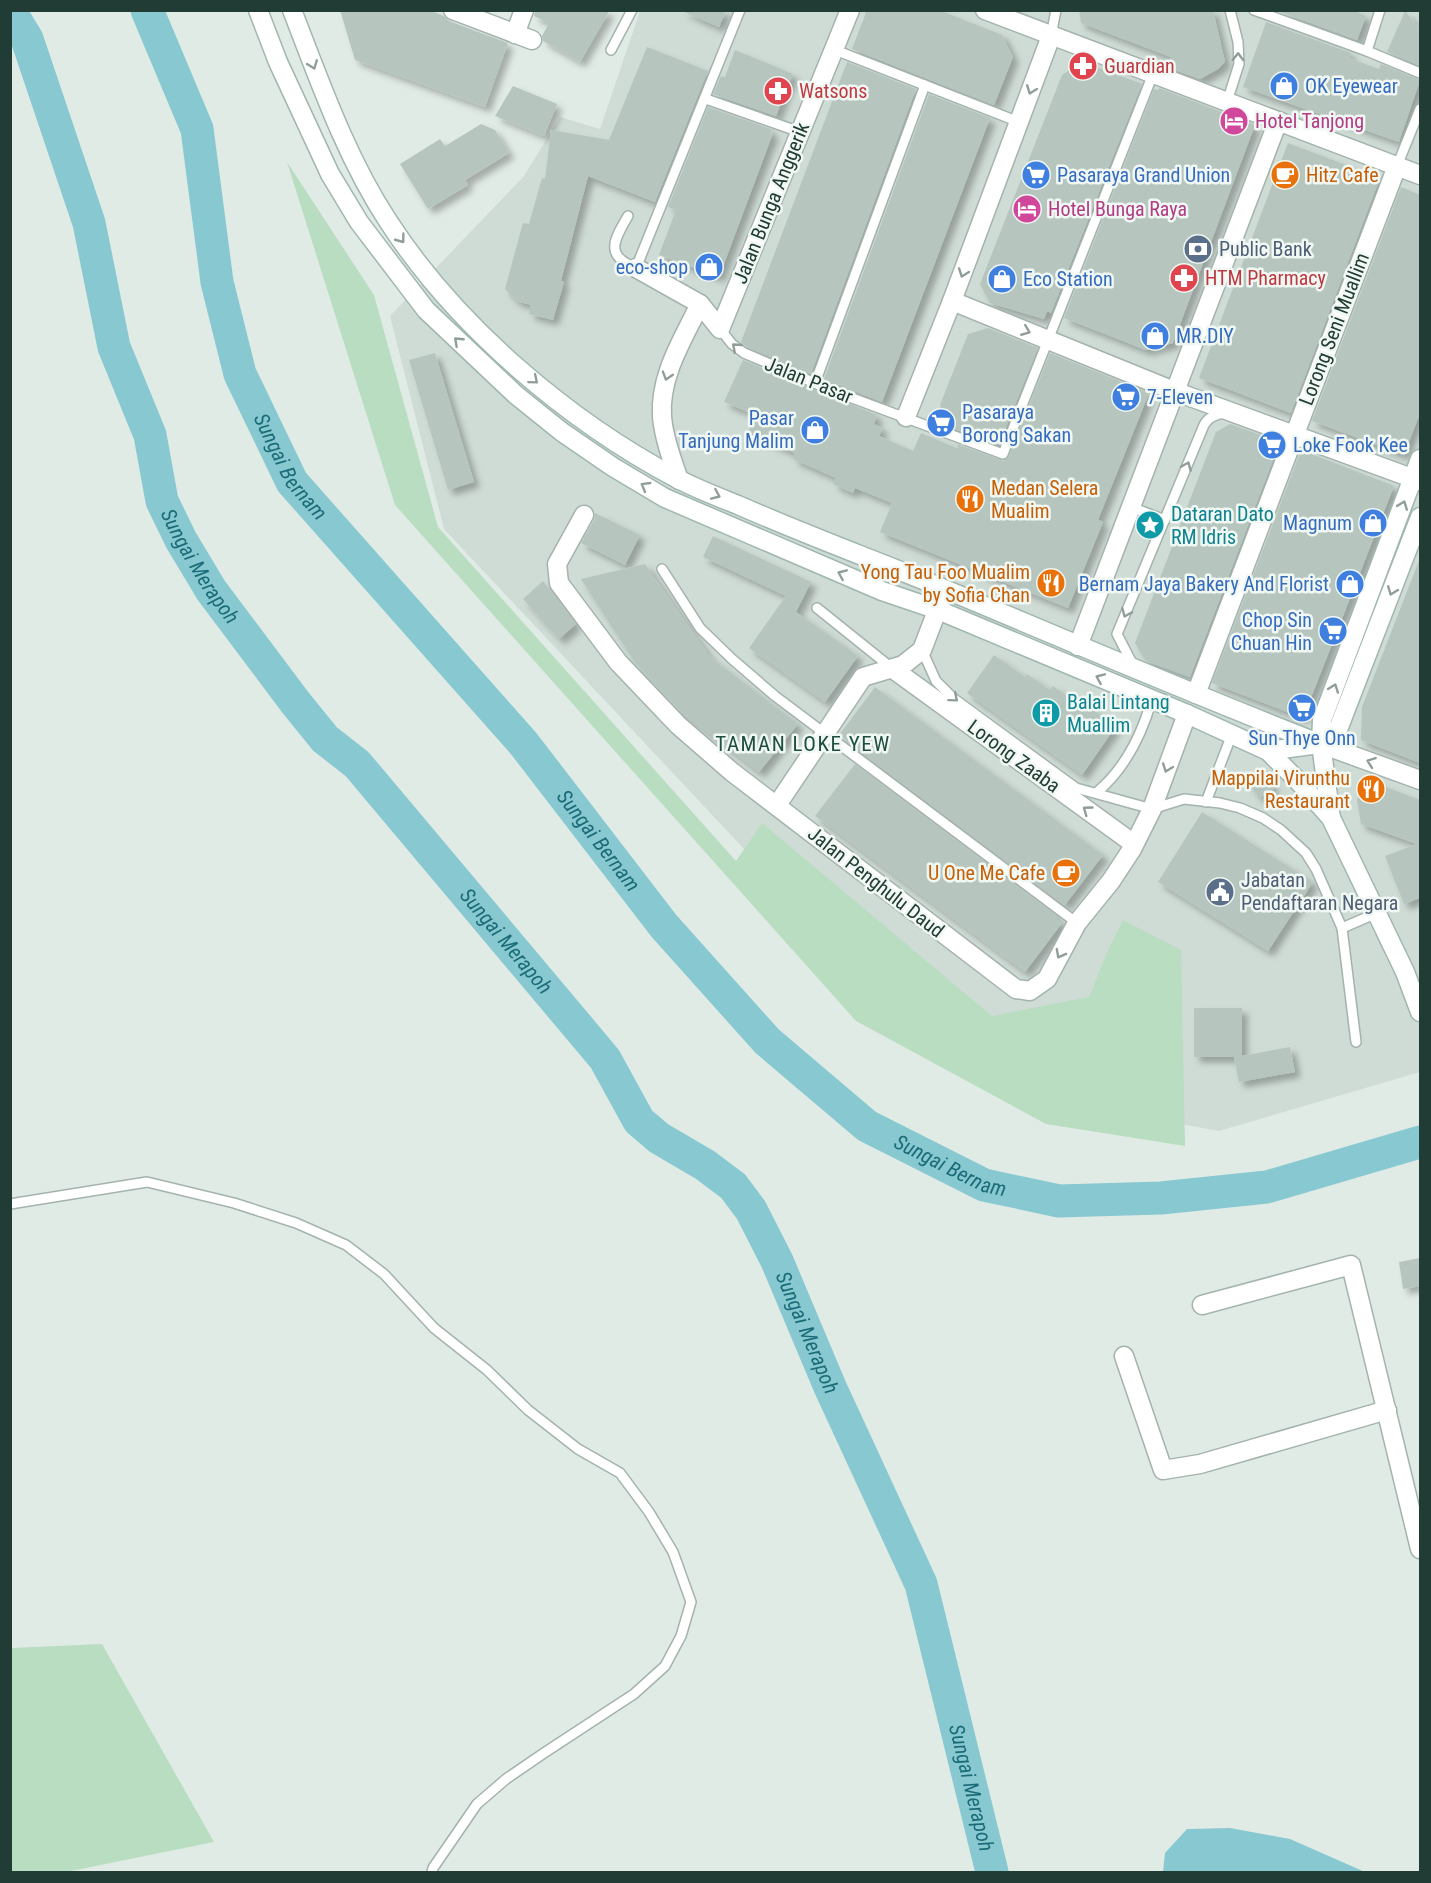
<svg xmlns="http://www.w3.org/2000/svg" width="1431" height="1883" font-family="'Roboto Condensed',sans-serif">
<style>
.built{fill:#cfdbd5}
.green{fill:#b9ddc1}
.water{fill:#88c9d1}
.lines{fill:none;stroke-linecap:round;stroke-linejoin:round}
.river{stroke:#88c9d1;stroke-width:33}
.building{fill:#b6c6bf;filter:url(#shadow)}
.lane-casing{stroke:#a4b3ad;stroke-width:12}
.street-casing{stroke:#a4b3ad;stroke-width:21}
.secondary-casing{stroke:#9fb7ae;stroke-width:21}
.lane{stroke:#fff;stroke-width:9}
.street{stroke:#fff;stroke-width:18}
.secondary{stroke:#fff;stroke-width:18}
.oneway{stroke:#909e9a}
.labels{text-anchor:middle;stroke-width:5;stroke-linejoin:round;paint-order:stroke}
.health-label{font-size:20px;fill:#be3a42;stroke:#f1f8f4;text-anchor:start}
.shop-label{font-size:20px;fill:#366cbe;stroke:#f1f8f4;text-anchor:start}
.hotel-label{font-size:20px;fill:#b23c85;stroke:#f1f8f4;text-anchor:start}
.food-label{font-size:20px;fill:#c56008;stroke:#f1f8f4;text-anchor:end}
.street-label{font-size:20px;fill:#213c34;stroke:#f1f8f4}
.service-label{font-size:20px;fill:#4e5e75;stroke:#f1f8f4;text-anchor:start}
.culture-label{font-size:20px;fill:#0d838f;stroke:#f1f8f4;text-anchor:start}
.water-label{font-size:21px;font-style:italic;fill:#1b6c78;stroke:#f1f8f4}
.neighbourhood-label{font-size:21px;letter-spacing:1.5px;fill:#1d4e40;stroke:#f1f8f4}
</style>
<defs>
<filter id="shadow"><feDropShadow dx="5.5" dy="5.5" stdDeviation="3" flood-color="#0004"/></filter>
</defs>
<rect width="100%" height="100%" fill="#e1ebe6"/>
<path class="built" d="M640,11H1420V1072L1219,1131L1043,1099L864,977L444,529L390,316L524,176L560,117L600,129Z"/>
<g class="green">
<path d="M287,162L374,295L438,527L736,861L762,823L992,1016L1089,997L1109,948L1123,920L1181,950L1185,1146L1046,1124L856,1021L395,505Z"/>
<path d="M102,1644L214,1842L66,1872H11V1648Z"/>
</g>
<path class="water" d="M1230,1828L1290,1839L1365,1872H1163L1165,1853L1187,1829Z"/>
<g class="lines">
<g class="river">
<path id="s1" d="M147,10L197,129L217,282L240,374L292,482L524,744L664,926L767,1041L867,1126L984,1185L1059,1201L1161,1198L1267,1187L1420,1142"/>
<path id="s2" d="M10,11L27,39L89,223L114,347L150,435L162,501L181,540L211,590L295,702L325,739L357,764L605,1059L639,1121L659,1138L705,1165L733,1186L751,1210L777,1261L830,1387L921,1584L992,1872"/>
</g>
</g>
<g class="building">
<path d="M340,10H429L444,16L449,21L508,43L485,107L355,60Z"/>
<path d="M535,10H610L580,62L543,41L542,36L549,23L534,16Z"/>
<path d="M680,10H726L719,27Z"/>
<path d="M867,10H939L1002,35L1013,57L994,105L852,49Z"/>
<path d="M1079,10H1213L1225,62L1218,69L1200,79L1167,67L1171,57L1081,23Z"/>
<path d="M1275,10H1352L1366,16L1357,40Z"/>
<path d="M1405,11L1420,29V66L1387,52Z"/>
<path d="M1266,22L1351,53L1349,58L1379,69L1381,64L1420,80L1399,142L1243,87Z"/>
<path d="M647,47L708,71L655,202L588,176L561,281L564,282L553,320L529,314L531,305L517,301L505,289L523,223L529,224L542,178L545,179L551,130L609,140Z"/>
<path d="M735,50L793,74L776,116L713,94L721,76L725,77Z"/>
<path d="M847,62L916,89L811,374L747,347L741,342Z"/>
<path d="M1082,62L1142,84L1051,313L1047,311L1044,319L990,303L980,284L1062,75Z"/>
<path d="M513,86L557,104L544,136L495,116Z"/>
<path d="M1159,88L1255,125L1173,343L1146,350L1064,318L1154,89L1158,90Z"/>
<path d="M929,94L990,118L882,402L824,379Z"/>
<path d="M708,107L771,129L770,132L773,133L719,277L659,255L676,210L668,207Z"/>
<path d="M481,124L495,130L509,153L465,180L468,185L428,209L400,164L440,139L445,146Z"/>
<path d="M1288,143L1380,178L1291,413L1199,378Z"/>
<path d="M1401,187L1420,195V413L1404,455L1312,421Z"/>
<path d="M988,328L1038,348L999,445L949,427L940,405L968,334Z"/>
<path d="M435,353L474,482L448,490L409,360Z"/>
<path d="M1050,353L1149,393L1098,520L1103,522L1068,608L880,532L892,503L855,488L853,493L833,484L836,478L793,459L795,453L748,433L755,415L724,402L743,360L877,415L874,424L883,428L879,436L913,451L921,433L959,449L957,444L1004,461L1009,456Z"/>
<path d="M1230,424L1280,442L1190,677L1146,661L1135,643L1216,432Z"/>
<path d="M1301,450L1394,486L1303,718L1212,683Z"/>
<path d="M595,513L640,535L625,565L581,543L594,520Z"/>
<path d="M713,536L811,582L796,612L858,656L825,702L749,648L786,596L703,557Z"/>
<path d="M1420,558V763L1361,740L1362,707Z"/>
<path d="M645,564L710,657L798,724L759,772L680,711L636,664L581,579Z"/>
<path d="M543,581L576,624L559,639L523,599Z"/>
<path d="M994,655L1025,677L1027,674L1050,690L1053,686L1071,699L1074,696L1116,726L1082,775L967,693Z"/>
<path d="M875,687L1103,855L1065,905L839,735Z"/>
<path d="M855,764L1057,916L1055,918L1062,923L1025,972L815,816Z"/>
<path d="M1262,771L1274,789L1259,798L1247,781Z"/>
<path d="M1365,779L1420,800V898L1404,904L1385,856L1417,844L1361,824L1357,800Z"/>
<path d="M1202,812L1313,882L1268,951L1158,882Z"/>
<path d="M1194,1008H1242V1056L1290,1047L1295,1072L1239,1082L1234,1057H1194Z"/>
<path d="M1420,1258V1286L1403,1289L1399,1262Z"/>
</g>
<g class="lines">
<g class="lane-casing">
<g id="lane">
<path d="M1254,10L1367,51L1420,73"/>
<path d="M1051,36L1056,10"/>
<path d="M611,50L632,10"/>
<path d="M835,50L1019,122"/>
<path d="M1367,51L1380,10"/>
<path d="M706,99L800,132"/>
<path d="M1227,102L1239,64L1238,42L1230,10"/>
<path d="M1397,166L1420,109"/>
<path d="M628,216C613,241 605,256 636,268L740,10"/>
<path d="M720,329L732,344L744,353L836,392L1003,454L1153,74"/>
<path d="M815,383L925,85"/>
<path d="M1131,507L1165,520"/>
<path d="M662,569L700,628L732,659L775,696L1077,923"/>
<path d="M817,608L893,669"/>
<path d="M922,650L936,681L953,698L1076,788L1152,809L1184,799L1220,803L1240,808L1263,818L1281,830L1306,853L1316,869L1342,928L1377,913"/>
<path d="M1134,667L1117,634L1204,425C1208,417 1216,414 1225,413"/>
<path d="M1096,793C1124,770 1142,734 1152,699"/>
<path d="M1206,802L1232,734"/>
<path d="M1342,928L1356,1042"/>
<path d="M10,1204L147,1182L234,1203L296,1223L346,1245L384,1274L434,1328L487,1370L528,1410L578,1449L620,1473L649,1512L673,1552L691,1602L681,1636L665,1666L634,1694L544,1753L506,1779L477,1804L433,1868L432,1872"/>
</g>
</g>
<g class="street-casing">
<g id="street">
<path d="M453,10L532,40"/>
<path d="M985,10L1420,175"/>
<path d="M515,34L524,10"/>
<path d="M636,268L700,304L720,329L850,10"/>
<path d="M952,301L1174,391L1420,481"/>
<path d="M906,417L952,301L1051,36"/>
<path d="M679,480C672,460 664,438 662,417C659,376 683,339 700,304"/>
<path d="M584,515L557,564L559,583L618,662L678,725L732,772L1016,989L1030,991L1047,979L1077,923L1111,881L1132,849L1152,809L1187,714"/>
<path d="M1078,646L1278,121"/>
<path d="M893,669L1134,844"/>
<path d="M1196,694L1397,166"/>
<path d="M1321,744L1420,780"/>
<path d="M777,805L863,677L903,665L922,650L945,590"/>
<path d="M1202,1305L1351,1265L1420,1549"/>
<path d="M1124,1356L1163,1470L1200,1464L1387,1410"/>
</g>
</g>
<g class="secondary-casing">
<g id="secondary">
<path d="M258,10L278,62L330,174L359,222L426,310L516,395L562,432L613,467L665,498L882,591L938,610L1187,714L1268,751L1299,782L1331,818L1405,972L1420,1012"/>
<path d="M292,10C320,82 346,157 388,221C456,326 568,421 678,479C697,489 718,497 738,505C799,532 861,555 923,580C1055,635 1187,692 1321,744"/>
<path d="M1321,744L1339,727L1420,517"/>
<path d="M1268,751L1319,744"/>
<path d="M1331,818L1321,744L1322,720L1420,459"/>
</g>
</g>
<use href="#lane" class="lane"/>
<use href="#street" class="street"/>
<use href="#secondary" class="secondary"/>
</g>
<defs><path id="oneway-chevron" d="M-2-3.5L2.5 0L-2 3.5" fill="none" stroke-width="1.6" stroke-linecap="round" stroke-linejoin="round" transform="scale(1.5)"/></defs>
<g class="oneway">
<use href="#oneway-chevron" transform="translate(1238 57) rotate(-89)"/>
<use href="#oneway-chevron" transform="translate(313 65) rotate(69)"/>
<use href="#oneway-chevron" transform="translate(1031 90) rotate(111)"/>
<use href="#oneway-chevron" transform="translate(401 239) rotate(53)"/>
<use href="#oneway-chevron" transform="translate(963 273) rotate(110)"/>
<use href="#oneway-chevron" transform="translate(1026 331) rotate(22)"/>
<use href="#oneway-chevron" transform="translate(458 341) rotate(-137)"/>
<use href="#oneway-chevron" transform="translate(736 347) rotate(-139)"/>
<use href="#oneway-chevron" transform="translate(667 376) rotate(107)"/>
<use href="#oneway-chevron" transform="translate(534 380) rotate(40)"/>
<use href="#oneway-chevron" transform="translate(1187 466) rotate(-67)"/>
<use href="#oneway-chevron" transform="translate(645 486) rotate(-150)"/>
<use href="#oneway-chevron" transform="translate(716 495) rotate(23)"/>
<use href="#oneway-chevron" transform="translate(1403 505) rotate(-69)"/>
<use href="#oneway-chevron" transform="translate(842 574) rotate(-157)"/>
<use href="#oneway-chevron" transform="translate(1392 591) rotate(111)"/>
<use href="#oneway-chevron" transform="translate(1126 613) rotate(113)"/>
<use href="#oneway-chevron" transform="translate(1100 678) rotate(-157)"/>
<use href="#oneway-chevron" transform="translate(1334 688) rotate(-70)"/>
<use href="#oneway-chevron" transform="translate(954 698) rotate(40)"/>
<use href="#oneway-chevron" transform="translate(1371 762) rotate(-160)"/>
<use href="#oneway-chevron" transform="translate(1167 768) rotate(110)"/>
<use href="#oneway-chevron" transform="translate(1087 810) rotate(-144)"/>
<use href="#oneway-chevron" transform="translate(1060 954) rotate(118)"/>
</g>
<defs>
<g id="pharmacy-disc" transform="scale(1.5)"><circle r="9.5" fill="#e0444e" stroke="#f1f8f4"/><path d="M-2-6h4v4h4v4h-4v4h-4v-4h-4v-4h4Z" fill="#fff"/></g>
<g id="shop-disc" transform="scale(1.5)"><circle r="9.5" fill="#3f7fe0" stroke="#f1f8f4"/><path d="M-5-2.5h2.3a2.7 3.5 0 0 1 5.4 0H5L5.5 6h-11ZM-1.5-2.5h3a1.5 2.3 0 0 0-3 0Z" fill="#fff"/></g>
<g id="hotel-disc" transform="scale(1.5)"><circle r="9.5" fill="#d1479c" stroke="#f1f8f4"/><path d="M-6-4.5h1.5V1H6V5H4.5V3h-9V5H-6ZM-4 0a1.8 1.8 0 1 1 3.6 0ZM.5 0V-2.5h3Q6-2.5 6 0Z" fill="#fff"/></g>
<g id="supermarket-disc" transform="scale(1.5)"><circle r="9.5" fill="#3f7fe0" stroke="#f1f8f4"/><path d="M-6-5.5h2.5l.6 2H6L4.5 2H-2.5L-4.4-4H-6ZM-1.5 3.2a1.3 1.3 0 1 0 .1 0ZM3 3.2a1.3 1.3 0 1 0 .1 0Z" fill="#fff"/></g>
<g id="cafe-disc" transform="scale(1.5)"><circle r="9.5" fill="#e8710a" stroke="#f1f8f4"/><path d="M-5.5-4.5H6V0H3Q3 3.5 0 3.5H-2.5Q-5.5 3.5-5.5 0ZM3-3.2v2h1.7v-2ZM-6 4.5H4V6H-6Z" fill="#fff"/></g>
<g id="bank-disc" transform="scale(1.5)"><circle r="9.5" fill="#5c6f8a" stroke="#f1f8f4"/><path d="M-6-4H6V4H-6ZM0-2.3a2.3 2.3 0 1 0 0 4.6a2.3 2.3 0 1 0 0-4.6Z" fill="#fff"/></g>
<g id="restaurant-disc" transform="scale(1.5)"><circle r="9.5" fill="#e8710a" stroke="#f1f8f4"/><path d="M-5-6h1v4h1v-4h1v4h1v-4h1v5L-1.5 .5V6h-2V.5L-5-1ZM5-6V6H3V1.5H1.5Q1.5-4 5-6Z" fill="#fff"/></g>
<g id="sight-disc" transform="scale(1.5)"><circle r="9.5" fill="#0f9aa8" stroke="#f1f8f4"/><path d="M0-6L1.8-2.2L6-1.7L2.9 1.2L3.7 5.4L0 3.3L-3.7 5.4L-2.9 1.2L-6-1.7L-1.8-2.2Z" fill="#fff"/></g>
<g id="building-disc" transform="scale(1.5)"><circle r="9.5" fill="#0f9aa8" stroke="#f1f8f4"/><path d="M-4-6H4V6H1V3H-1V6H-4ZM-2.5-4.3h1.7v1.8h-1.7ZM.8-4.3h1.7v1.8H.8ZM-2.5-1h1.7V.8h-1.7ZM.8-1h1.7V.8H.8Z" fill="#fff"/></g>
<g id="civic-disc" transform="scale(1.5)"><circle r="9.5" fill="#5c6f8a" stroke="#f1f8f4"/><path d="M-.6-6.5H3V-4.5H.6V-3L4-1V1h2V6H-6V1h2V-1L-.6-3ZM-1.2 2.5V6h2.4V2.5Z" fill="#fff"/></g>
</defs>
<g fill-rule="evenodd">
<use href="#pharmacy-disc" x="1083" y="66"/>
<use href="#shop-disc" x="1284" y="86"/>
<use href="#pharmacy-disc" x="778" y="91"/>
<use href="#hotel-disc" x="1234" y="121"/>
<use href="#supermarket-disc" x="1036" y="175"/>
<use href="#cafe-disc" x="1285" y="175"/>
<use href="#hotel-disc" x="1027" y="209"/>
<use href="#bank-disc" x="1198" y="249"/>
<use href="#shop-disc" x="709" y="267"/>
<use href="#pharmacy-disc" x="1184" y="278"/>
<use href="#shop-disc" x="1002" y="279"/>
<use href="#shop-disc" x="1155" y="336"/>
<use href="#supermarket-disc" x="1126" y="397"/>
<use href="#supermarket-disc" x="941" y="423"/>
<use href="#shop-disc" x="815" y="430"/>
<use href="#supermarket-disc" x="1272" y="445"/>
<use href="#restaurant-disc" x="970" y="499"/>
<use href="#shop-disc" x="1373" y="523"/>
<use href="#sight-disc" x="1150" y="525"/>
<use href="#restaurant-disc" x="1051" y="583"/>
<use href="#shop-disc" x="1350" y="584"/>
<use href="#supermarket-disc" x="1333" y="631"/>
<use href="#supermarket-disc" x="1302" y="708"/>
<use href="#building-disc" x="1046" y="713"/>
<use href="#restaurant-disc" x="1371" y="789"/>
<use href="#cafe-disc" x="1066" y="873"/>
<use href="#civic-disc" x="1220" y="892"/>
</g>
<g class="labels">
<g class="health-label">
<text x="1104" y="73">Guardian</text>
<text x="799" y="98">Watsons</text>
<text x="1205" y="285">HTM Pharmacy</text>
</g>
<g class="shop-label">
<text x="1305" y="93">OK Eyewear</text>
<text x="1057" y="182">Pasaraya Grand Union</text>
<text x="688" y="274" text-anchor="end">eco-shop</text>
<text x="1023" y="286">Eco Station</text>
<text x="1176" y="343">MR.DIY</text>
<text x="1147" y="404">7-Eleven</text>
<text x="962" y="419">Pasaraya<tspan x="962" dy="23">Borong Sakan</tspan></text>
<text x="794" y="425" text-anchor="end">Pasar<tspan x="794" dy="23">Tanjung Malim</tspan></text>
<text x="1293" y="452">Loke Fook Kee</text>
<text x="1352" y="530" text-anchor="end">Magnum</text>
<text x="1329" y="591" text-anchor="end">Bernam Jaya Bakery And Florist</text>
<text x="1312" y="627" text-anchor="end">Chop Sin<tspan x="1312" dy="23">Chuan Hin</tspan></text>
<text x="1302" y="745" text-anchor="middle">Sun Thye Onn</text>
</g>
<g class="hotel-label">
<text x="1255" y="128">Hotel Tanjong</text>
<text x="1048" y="216">Hotel Bunga Raya</text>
</g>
<g class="food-label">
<text x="1306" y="182" text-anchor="start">Hitz Cafe</text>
<text x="991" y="495" text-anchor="start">Medan Selera<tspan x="991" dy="23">Mualim</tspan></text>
<text x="1030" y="579">Yong Tau Foo Mualim<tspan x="1030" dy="23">by Sofia Chan</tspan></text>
<text x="1350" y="785">Mappilai Virunthu<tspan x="1350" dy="23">Restaurant</tspan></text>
<text x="1045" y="880">U One Me Cafe</text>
</g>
<g class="street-label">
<text transform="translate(771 203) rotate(-68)" y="7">Jalan Bunga Anggerik</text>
<text transform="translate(1334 329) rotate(-69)" y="7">Lorong Seni Muallim</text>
<text transform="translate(809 380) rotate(22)" y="7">Jalan Pasar</text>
<text transform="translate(1014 756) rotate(36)" y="7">Lorong Zaaba</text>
<text transform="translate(876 882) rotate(38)" y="7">Jalan Penghulu Daud</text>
</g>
<g class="service-label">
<text x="1219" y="256">Public Bank</text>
<text x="1241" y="887">Jabatan<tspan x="1241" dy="23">Pendaftaran Negara</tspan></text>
</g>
<g class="culture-label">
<text x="1171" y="521">Dataran Dato<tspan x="1171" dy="23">RM Idris</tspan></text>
<text x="1067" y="709">Balai Lintang<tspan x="1067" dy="23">Muallim</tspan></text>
</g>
<g class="water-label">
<text dy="7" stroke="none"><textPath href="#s1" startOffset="484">Sungai Bernam</textPath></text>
<text dy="7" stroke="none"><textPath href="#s2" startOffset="591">Sungai Merapoh</textPath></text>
<text dy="7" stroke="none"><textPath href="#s1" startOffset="970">Sungai Bernam</textPath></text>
<text dy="7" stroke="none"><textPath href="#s2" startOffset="1077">Sungai Merapoh</textPath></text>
<text dy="7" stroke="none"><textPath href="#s1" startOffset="1456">Sungai Bernam</textPath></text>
<text dy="7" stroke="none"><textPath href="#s2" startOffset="1581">Sungai Merapoh</textPath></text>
<text dy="7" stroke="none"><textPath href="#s2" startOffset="2067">Sungai Merapoh</textPath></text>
</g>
<g class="neighbourhood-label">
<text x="803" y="751">TAMAN LOKE YEW</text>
</g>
</g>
<rect width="1431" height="1883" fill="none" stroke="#213c34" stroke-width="24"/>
</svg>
